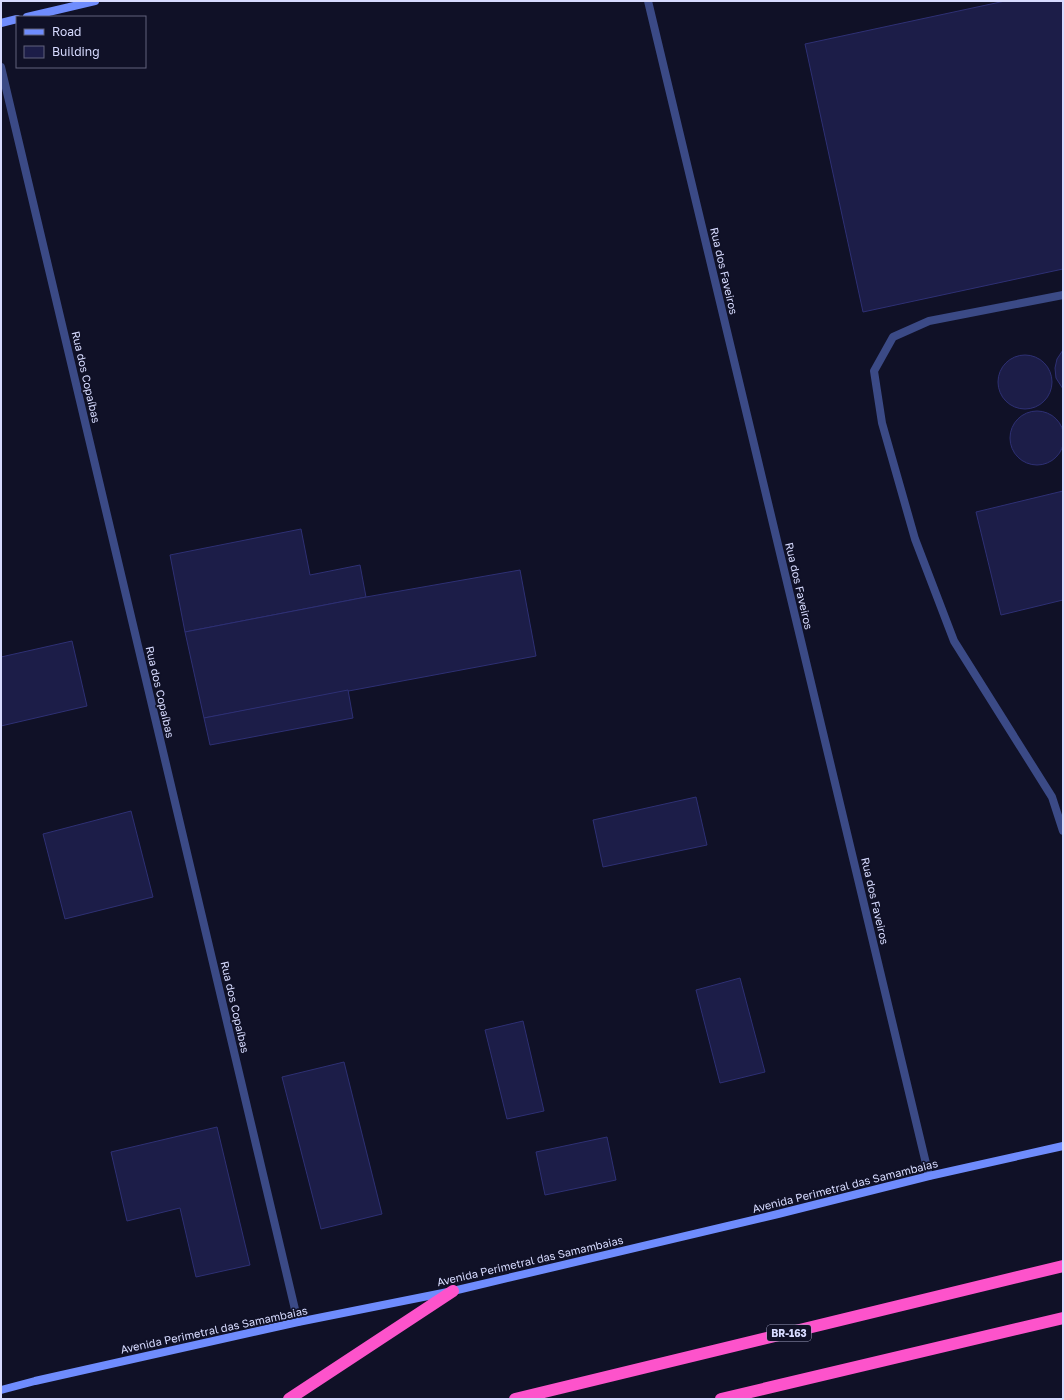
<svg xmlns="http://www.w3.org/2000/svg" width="1064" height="1400" font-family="'Golos Text',sans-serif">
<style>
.building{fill:#1c1d48;stroke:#2e3074}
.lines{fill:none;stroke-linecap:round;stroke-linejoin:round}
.lane{stroke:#3b4a86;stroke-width:8}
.street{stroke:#3b4a86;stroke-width:8}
.secondary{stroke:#6f8cfd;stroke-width:8}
.highway{stroke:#fd53cb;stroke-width:12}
.labels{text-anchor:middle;stroke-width:3.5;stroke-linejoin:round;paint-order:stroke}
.shield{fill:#101127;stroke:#9b9ebe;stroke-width:1}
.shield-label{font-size:10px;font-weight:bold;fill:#d7dbff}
.street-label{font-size:11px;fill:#d7dbff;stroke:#101127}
</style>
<rect width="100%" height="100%" fill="#101127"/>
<g class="building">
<path d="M1005,1H1063V269L863,312L805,44Z"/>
<path d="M1063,350V389L1056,378L1055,368L1057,359Z"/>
<circle cx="1025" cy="382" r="27"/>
<circle cx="1037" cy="438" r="27"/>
<path d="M1063,491V600L1001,615L976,512Z"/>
<path d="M301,529L310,575L360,565L366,597L185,632L170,555Z"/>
<path d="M520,570L536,656L204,718L185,632L366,597Z"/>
<path d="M72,641L87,706L1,726V657Z"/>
<path d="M348,690L353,718L210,745L204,718Z"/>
<path d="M696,797L707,845L603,867L593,820Z"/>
<path d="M131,811L153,897L65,919L43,834Z"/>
<path d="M740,978L765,1072L720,1083L696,990Z"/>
<path d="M523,1021L544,1111L507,1119L485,1030Z"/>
<path d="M344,1062L382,1214L321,1229L282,1077Z"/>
<path d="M217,1127L250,1265L196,1277L180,1208L127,1221L111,1152Z"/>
<path d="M607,1137L616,1180L545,1195L536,1152Z"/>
</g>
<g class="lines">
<path class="lane" d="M1063,295L929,321L893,337L874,371L882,423L915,539L954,641L1052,797L1063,831"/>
<g class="street">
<path d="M648,1L929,1176"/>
<path d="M1,67L298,1322"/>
</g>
<g class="secondary">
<path d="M27,17L95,1"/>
<path d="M1,23L17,19"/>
<path d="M1,1390L35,1381L298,1322L453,1291L778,1214L929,1176L1063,1146"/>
</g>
<g class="highway">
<path d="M289,1399L453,1291"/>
<path d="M515,1399L1063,1266"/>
<path d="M721,1399L1063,1318"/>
</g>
</g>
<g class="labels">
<rect class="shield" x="767" y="1325" width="44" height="16" rx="3"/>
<g class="shield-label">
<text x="789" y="1337">BR-163</text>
</g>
<g class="street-label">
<text transform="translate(724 271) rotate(77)" y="4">Rua dos Faveiros</text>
<text transform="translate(86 377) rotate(77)" y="4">Rua dos Copaíbas</text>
<text transform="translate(799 586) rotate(77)" y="4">Rua dos Faveiros</text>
<text transform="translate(160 692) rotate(77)" y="4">Rua dos Copaíbas</text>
<text transform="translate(875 901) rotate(77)" y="4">Rua dos Faveiros</text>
<text transform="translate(235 1007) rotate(77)" y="4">Rua dos Copaíbas</text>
<text transform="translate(845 1186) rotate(-14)" y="4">Avenida Perimetral das Samambaias</text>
<text transform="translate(530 1261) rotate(-13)" y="4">Avenida Perimetral das Samambaias</text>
<text transform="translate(214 1330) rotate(-12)" y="4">Avenida Perimetral das Samambaias</text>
</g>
</g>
<rect width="1064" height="1400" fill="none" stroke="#d7dbff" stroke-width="4"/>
<rect x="16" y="16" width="130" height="52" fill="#101127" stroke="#60627d"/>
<rect x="24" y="29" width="20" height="6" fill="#6f8cfd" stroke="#60627d"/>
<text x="52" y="36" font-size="12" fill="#d7dbff">Road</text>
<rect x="24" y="46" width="20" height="12" fill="#1c1d48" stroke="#60627d"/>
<text x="52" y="56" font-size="12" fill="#d7dbff">Building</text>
</svg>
